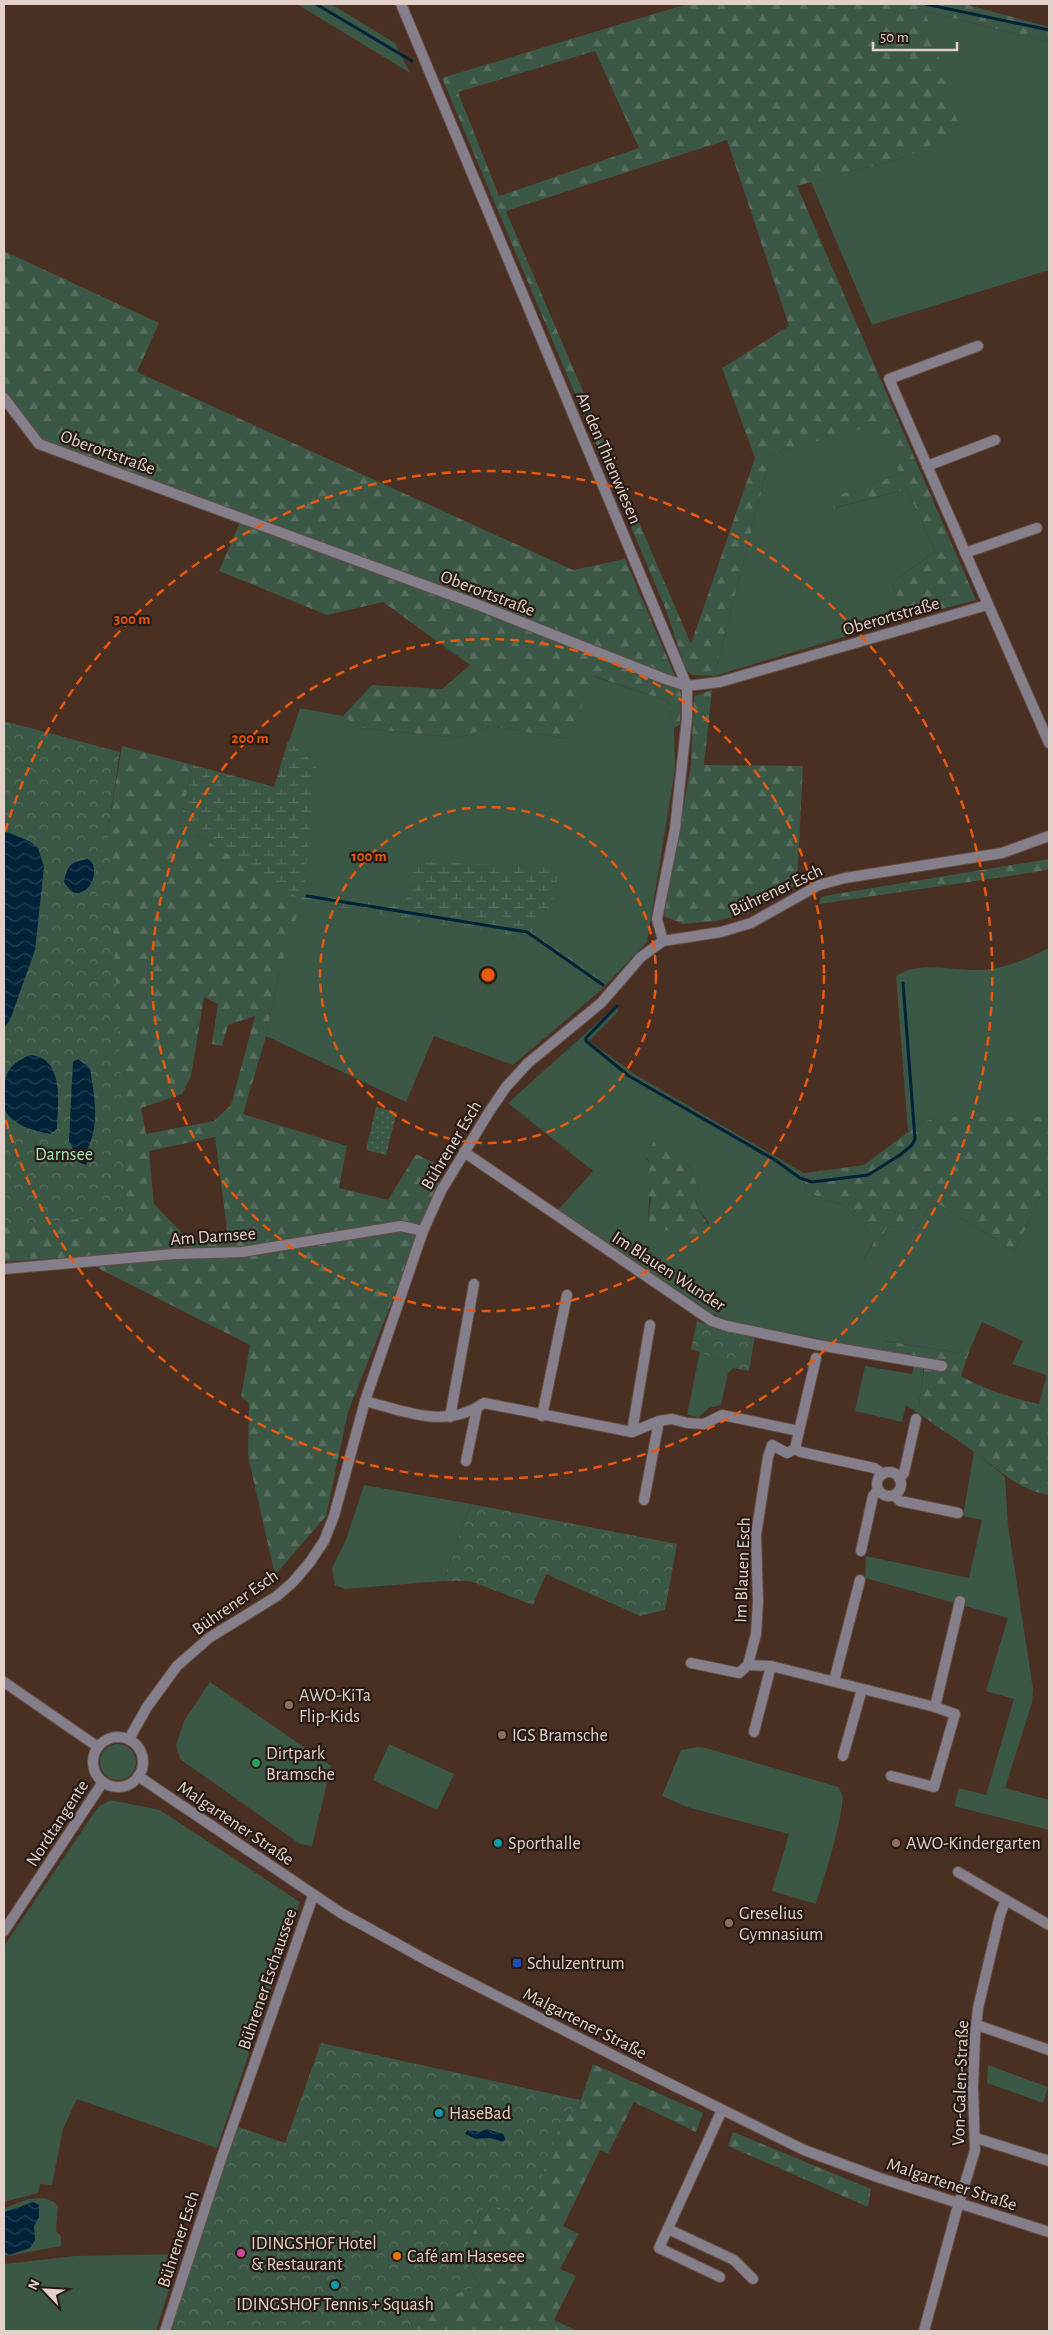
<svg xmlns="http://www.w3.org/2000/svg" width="1053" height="2335" font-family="'Alegreya Sans',sans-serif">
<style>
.grass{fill:#3b5745;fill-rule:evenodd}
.forest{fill:url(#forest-firs);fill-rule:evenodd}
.wetland{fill:url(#wetland-marsh)}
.park{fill:url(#park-crowns)}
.garden{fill:url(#garden-dots)}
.water{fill:url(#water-waves)}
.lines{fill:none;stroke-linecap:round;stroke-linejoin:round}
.stream{stroke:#002339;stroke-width:3}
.minor-casing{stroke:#664c41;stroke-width:12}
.tertiary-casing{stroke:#664c41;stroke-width:12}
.minor{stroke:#847f8b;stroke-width:10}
.tertiary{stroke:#847f8b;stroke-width:10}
.ring{fill:none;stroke:#e8590c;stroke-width:2.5;stroke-dasharray:9 6}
.education-dot{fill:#8d6e63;stroke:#271b15;stroke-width:2}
.leisure-dot{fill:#2e9e5b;stroke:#271b15;stroke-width:2}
.culture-dot{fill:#0f9aa8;stroke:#271b15;stroke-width:2}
.transit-dot{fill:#1a4fb4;stroke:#271b15;stroke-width:2}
.hotel-dot{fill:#d1479c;stroke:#271b15;stroke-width:2}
.food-dot{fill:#e8710a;stroke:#271b15;stroke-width:2}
.labels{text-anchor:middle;stroke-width:4.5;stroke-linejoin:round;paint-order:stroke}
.street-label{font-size:18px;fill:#e3d1c9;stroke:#271b15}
.park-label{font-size:18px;fill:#a5e8bd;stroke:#271b15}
.poi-label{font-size:18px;fill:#e3d1c9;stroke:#271b15;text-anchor:start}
.centre{fill:#e8590c;stroke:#271b15;stroke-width:2.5}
.ring-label{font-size:15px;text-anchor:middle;font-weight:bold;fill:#e8590c;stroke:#271b15;stroke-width:4.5;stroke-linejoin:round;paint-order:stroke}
</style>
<defs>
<pattern id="forest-firs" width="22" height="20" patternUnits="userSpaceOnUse" patternTransform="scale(1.25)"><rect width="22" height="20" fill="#3b5745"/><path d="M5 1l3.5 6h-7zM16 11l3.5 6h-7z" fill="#576e5e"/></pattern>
<pattern id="wetland-marsh" width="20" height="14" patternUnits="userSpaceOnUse" patternTransform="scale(1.25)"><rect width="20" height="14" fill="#3b5745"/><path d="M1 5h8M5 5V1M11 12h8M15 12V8" fill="none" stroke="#576e5e"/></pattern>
<pattern id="park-crowns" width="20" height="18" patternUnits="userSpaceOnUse" patternTransform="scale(1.25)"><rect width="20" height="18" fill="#3b5745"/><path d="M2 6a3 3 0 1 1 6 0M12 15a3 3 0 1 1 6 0" fill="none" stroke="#576e5e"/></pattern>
<pattern id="garden-dots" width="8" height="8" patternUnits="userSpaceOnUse" patternTransform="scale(1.25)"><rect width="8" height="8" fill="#3b5745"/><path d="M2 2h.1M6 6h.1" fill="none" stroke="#576e5e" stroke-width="1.8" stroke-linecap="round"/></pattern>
<pattern id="water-waves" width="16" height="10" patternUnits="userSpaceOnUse" patternTransform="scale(1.25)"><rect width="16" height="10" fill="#002339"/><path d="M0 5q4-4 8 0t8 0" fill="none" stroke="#254254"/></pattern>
</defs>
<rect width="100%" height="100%" fill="#4a2f23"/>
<g class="grass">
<path d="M297,4H331L395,43L410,73Z"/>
<path d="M925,11L1049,42V270L872,325L811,182L906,157Z"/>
<path d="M875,424L900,474L833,497L835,508L907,489L935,551L892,583L904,619L714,676L771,454Z"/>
<path d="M593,676L668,701L674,728L675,769L647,942L600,991L513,1065L434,1036L406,1102L266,1036L279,972L193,765L274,787L300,708L343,716L361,728L460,738L491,726L568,739Z"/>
<path d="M1049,948V1117H939L920,1123L908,1132L896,976C922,958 961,974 991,969C1012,966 1030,957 1049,948Z"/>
<path d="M615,1007L619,1011L589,1041L636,1075L804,1173L806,1191L826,1200L845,1205L872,1235L874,1241L863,1262L866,1267L887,1227C895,1225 912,1232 918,1226C927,1218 922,1206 940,1205L1015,1251L1049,1177V1376L1012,1364L1023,1341L982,1322L970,1349H963L960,1353L885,1341L883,1351L736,1323L707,1312L693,1304L558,1210L593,1171L508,1103ZM647,1159L687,1162L699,1189L696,1205L709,1223V1231L648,1220L651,1169Z"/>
<path d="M700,1351L716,1358L728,1373L721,1405L709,1408L699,1417L687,1415Z"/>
<path d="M865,1366L912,1374L914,1366L924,1368L919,1404L929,1414L928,1420L906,1405L902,1422L855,1411Z"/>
<path d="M974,1451L1005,1477L1008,1525L1033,1689L1032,1703L1005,1788L1049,1800V1830L954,1806L959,1788L986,1795L1014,1699L986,1691L1008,1618L865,1578L866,1556L969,1578L982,1520L963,1516Z"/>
<path d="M364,1485L471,1504L443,1581L345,1589L335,1585L332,1568L346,1540Z"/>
<path d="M210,1682L331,1766L312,1846L300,1844L180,1759L176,1745L184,1721Z"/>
<path d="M389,1744L454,1774L437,1810L373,1780Z"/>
<circle cx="118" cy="1762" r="18"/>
<path d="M698,1747L706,1748L838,1787C839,1790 841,1792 842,1794C846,1809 822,1886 816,1904L772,1891L789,1834L687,1807L662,1796L681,1750Z"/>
<path d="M110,1800L160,1810L300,1902L217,2148L77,2099L63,2129L52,2185L40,2184L38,2193L4,2202V1946L98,1807Z"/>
<path d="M988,2065L1048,2087L1043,2103L987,2083Z"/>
<path d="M45,2198L54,2202L58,2206L56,2231L61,2236V2246L9,2256L5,2255L4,2251L9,2254L39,2217L4,2215V2208L29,2199Z"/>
<path d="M180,2254L156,2331H4V2264L75,2256Z"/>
</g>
<g class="forest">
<path d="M687,4H964L1049,27V42L925,11L960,131L906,157L797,186L976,600L904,619L892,583L935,551L907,489L834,508L832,497L900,474L875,425L771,454L714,676L692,675L685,668L666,610L442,78ZM595,51L639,148L499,196L458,92ZM727,140L789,326L722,368L755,458L691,644L506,211Z"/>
<path d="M4,251L159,323L137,372L573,570L625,559L676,678L681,694L680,725L674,728L668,701L594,676L568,739L491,726L460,738L361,728L343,716L372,685L442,689L470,665L383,602L327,615L219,571L241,520L39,444L4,401Z"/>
<path d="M712,690L704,765L803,766L797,884L748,913L716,921L683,924L664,916L691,765L694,696Z"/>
<path d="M122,746L193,765L180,824L302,900L279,972L266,1036L243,1114L347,1146L339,1188L388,1200L416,1154L445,1168L348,1412L326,1516L275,1575L248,1456L249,1403L241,1397L250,1345L76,1257L4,1262V1103L108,830ZM204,997L218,1004L212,1044L222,1046L228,1025L255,1016L231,1105L214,1121L146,1134L141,1108L182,1094L191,1076ZM215,1137L228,1237L190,1241L154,1204L149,1151Z"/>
<path d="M1049,859V869L1036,872L819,904L821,897L836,894Z"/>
<path d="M939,1117H1049V1177L1015,1251L940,1205C922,1205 927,1219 918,1226C910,1233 896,1225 887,1227L866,1268L863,1266V1262L874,1242L872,1235L845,1205L826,1200L806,1191L804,1173L864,1165L920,1123Z"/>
<path d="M662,1140L673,1143L687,1162L699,1189L696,1205L710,1227L707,1236L703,1237C686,1234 661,1233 648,1220L651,1198L642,1189C659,1166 640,1163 654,1142Z"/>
<path d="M884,1341L960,1353L963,1349H970L961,1376C986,1390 1012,1398 1039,1404L1047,1374L1049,1376V1495C1018,1490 998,1469 973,1451C959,1440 943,1431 928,1420L929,1414L919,1404L926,1358L883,1351Z"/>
<path d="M593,2064L703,2113L696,2132L634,2102L608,2154L600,2150L563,2226L579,2234L560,2269L576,2276L554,2320L577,2331H414L405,2309L480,2286L463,2256L486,2203L527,2217L565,2111L576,2114Z"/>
<path d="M733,2132L871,2189L868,2207L728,2146Z"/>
</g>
<path class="wetland" d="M288,741L309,759L316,768L305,875L306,889L313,894L405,906L415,861L560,868L552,902L534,933L603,981L597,988L542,949L530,945L522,939L499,932L412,921L302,900L180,824L193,765L274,787Z"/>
<g class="park">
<path d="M4,721L120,752L108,830L128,1215L4,1225Z"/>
<path d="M697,1321L717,1328L755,1336L749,1371L733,1368L728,1373L716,1358L691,1349Z"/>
<path d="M471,1504L677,1544L665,1610L640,1616L546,1574L533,1605L470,1581H443Z"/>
<path d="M321,2043L580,2100L576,2114L565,2111L527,2218L486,2203L463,2256L480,2286L405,2309L414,2331H170L236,2126L285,2143Z"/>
</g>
<path class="garden" d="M376,1107L397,1112L386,1155L366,1150Z"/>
<g class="water">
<path d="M4,831L29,841L38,848L44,867L35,950L10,1020L4,1028Z"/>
<path d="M88,859C101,867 92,894 76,893C71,892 67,886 64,882C67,865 71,862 88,859Z"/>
<path d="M30,1055C65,1058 58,1104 57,1129L50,1134C35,1131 19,1127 8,1115C4,1110 4,1103 4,1097C4,1073 8,1065 30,1055Z"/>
<path d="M78,1059L90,1068C94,1098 101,1124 86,1152L89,1159L86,1165L78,1162L79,1155L75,1153L69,1141L73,1062Z"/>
<path d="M487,2129L503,2134L505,2138L504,2142L490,2138L476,2139L465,2134L467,2130L480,2132Z"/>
<path d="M33,2202L39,2205V2217L34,2226L35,2240L30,2248L9,2255L4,2251V2215L5,2212Z"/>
</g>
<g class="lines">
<g class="stream">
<path d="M316,4L412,61"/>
<path d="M925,4L1049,30"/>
<path d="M307,896L527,932L603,985"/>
<path d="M617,1006L586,1038V1041L629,1076L775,1160L800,1178L812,1182L868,1175L900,1155L912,1145L915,1139L903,983"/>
</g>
<g class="minor-casing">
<g id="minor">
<path d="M401,4L687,686V718L675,829L657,919L663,941"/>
<path d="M978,346L889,379L1049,743"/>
<path d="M4,398L39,444L473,603L665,679L687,686L720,682L987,605"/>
<path d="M927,466L995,440"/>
<path d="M965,553L1037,528"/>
<path d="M464,1152L712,1321L727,1326L818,1345L942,1366"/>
<path d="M4,1269L174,1254L242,1252L401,1226L423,1231"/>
<path d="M365,1401C405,1411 445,1430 484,1403L632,1432L659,1421L672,1419L687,1423L704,1424L722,1415L799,1431L795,1449L787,1453L772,1445L768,1457L756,1535L758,1602L756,1634L748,1665L739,1673L691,1663"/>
<path d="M542,1416L567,1295"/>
<path d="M450,1417L474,1284"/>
<path d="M799,1431L816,1358"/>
<path d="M632,1432L650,1325"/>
<path d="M795,1449L801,1452L874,1468L883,1474"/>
<path d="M466,1461L477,1408"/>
<circle cx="889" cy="1484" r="12"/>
<path d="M899,1478L904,1473L916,1419"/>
<path d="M894,1495L900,1501L958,1513"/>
<path d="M644,1500L659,1421"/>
<path d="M861,1551L873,1496L878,1490"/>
<path d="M748,1665L771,1666L935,1707L960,1601"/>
<path d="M834,1681L860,1580"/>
<path d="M754,1732L771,1666"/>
<path d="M129,1739L147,1707L177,1666L209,1638L277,1596L293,1582L310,1562L324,1541L334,1516L365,1401L423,1231L441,1191L489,1112L506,1087L528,1063L601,1003L641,957L663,941L721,932L751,923L819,885L845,878L1002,853L1049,836"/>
<path d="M843,1756L862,1689"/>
<path d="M891,1776L934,1787L955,1714L935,1707"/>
<path d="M1006,1900L1049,1925"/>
<path d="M977,2025L1049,2050"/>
<path d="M976,2138L1049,2161"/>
<path d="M668,2229L734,2260L753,2279"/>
<path d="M720,2277L659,2248L722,2110"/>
<path d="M165,2331L222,2156L313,1896"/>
<path d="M924,2331L956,2213L975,2150L973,2087L975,2036L978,2008L1000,1915L1006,1900L958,1872"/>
</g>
</g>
<g class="tertiary-casing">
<g id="tertiary">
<path d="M4,1682L98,1747"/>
<circle cx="118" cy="1762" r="25"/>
<path d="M138,1776L341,1913L430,1962L642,2070L804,2150L880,2178L1049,2232"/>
<path d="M4,1931L103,1782"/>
</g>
</g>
<use href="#minor" class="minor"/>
<use href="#tertiary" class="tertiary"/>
</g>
<g class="ring">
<circle cx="488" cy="975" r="168"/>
<circle cx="488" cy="975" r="336"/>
<path d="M5 832A504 504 0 1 1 5 1118"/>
</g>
<g class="education-dot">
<circle cx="289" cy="1705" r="5"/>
<circle cx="502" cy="1735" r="5"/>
<circle cx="896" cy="1843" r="5"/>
<circle cx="729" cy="1923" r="5"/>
</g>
<circle class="leisure-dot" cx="256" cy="1763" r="5"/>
<g class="culture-dot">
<circle cx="498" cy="1843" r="5"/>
<circle cx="439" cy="2113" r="5"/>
<circle cx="335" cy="2285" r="5"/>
</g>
<rect class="transit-dot" x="512" y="1958" width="10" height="10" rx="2.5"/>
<circle class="hotel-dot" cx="241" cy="2253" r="5"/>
<circle class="food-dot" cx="397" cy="2256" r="5"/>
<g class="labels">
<g class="street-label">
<text transform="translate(108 452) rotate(20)" y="6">Oberortstraße</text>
<text transform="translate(609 458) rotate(67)" y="6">An den Thienwiesen</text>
<text transform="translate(488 593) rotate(21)" y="6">Oberortstraße</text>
<text transform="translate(891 616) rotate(-16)" y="6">Oberortstraße</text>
<text transform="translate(776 890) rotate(-25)" y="6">Bührener Esch</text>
<text transform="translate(451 1145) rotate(-59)" y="6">Bührener Esch</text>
<text transform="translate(213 1236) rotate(-4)" y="6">Am Darnsee</text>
<text transform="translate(669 1271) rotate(33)" y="6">Im Blauen Wunder</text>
<text transform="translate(742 1570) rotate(-88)" y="6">Im Blauen Esch</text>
<text transform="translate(235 1602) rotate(-35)" y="6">Bührener Esch</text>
<text transform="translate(57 1823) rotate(-57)" y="6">Nordtangente</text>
<text transform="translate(236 1823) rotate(34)" y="6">Malgartener Straße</text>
<text transform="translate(267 1979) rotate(-71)" y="6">Bührener Eschaussee</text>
<text transform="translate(585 2023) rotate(27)" y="6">Malgartener Straße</text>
<text transform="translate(960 2083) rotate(-88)" y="6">Von-Galen-Straße</text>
<text transform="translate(952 2184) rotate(18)" y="6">Malgartener Straße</text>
<text transform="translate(178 2239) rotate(-72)" y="6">Bührener Esch</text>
</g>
<g class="park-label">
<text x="64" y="1160">Darnsee</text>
</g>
<g class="poi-label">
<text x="299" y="1701">AWO-KiTa<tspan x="299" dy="21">Flip-Kids</tspan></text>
<text x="512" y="1741">IGS Bramsche</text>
<text x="266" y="1759">Dirtpark<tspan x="266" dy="21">Bramsche</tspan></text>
<text x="508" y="1849">Sporthalle</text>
<text x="906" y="1849">AWO-Kindergarten</text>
<text x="739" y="1919">Greselius<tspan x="739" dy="21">Gymnasium</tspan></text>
<text x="527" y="1969">Schulzentrum</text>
<text x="449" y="2119">HaseBad</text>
<text x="251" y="2249">IDINGSHOF Hotel<tspan x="251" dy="21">&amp; Restaurant</tspan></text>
<text x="407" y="2262">Café am Hasesee</text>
<text x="335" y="2310" text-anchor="middle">IDINGSHOF Tennis + Squash</text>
</g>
</g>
<circle cx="488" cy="975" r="8" class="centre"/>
<g class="ring-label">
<text x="132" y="624">300 m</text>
<text x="250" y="743">200 m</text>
<text x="369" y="861">100 m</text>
</g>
<rect width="1053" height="2335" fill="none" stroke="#e3d1c9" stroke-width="10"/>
<g transform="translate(45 2290) rotate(295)" stroke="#271b15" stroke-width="4" paint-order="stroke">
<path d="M0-4L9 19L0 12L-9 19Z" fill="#e3d1c9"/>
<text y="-8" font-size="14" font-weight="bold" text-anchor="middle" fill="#e3d1c9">N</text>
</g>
<path d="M873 42v8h84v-8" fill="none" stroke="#e3d1c9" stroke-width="2.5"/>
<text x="880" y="42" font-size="15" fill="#e3d1c9" stroke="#271b15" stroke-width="4" paint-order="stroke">50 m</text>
</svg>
